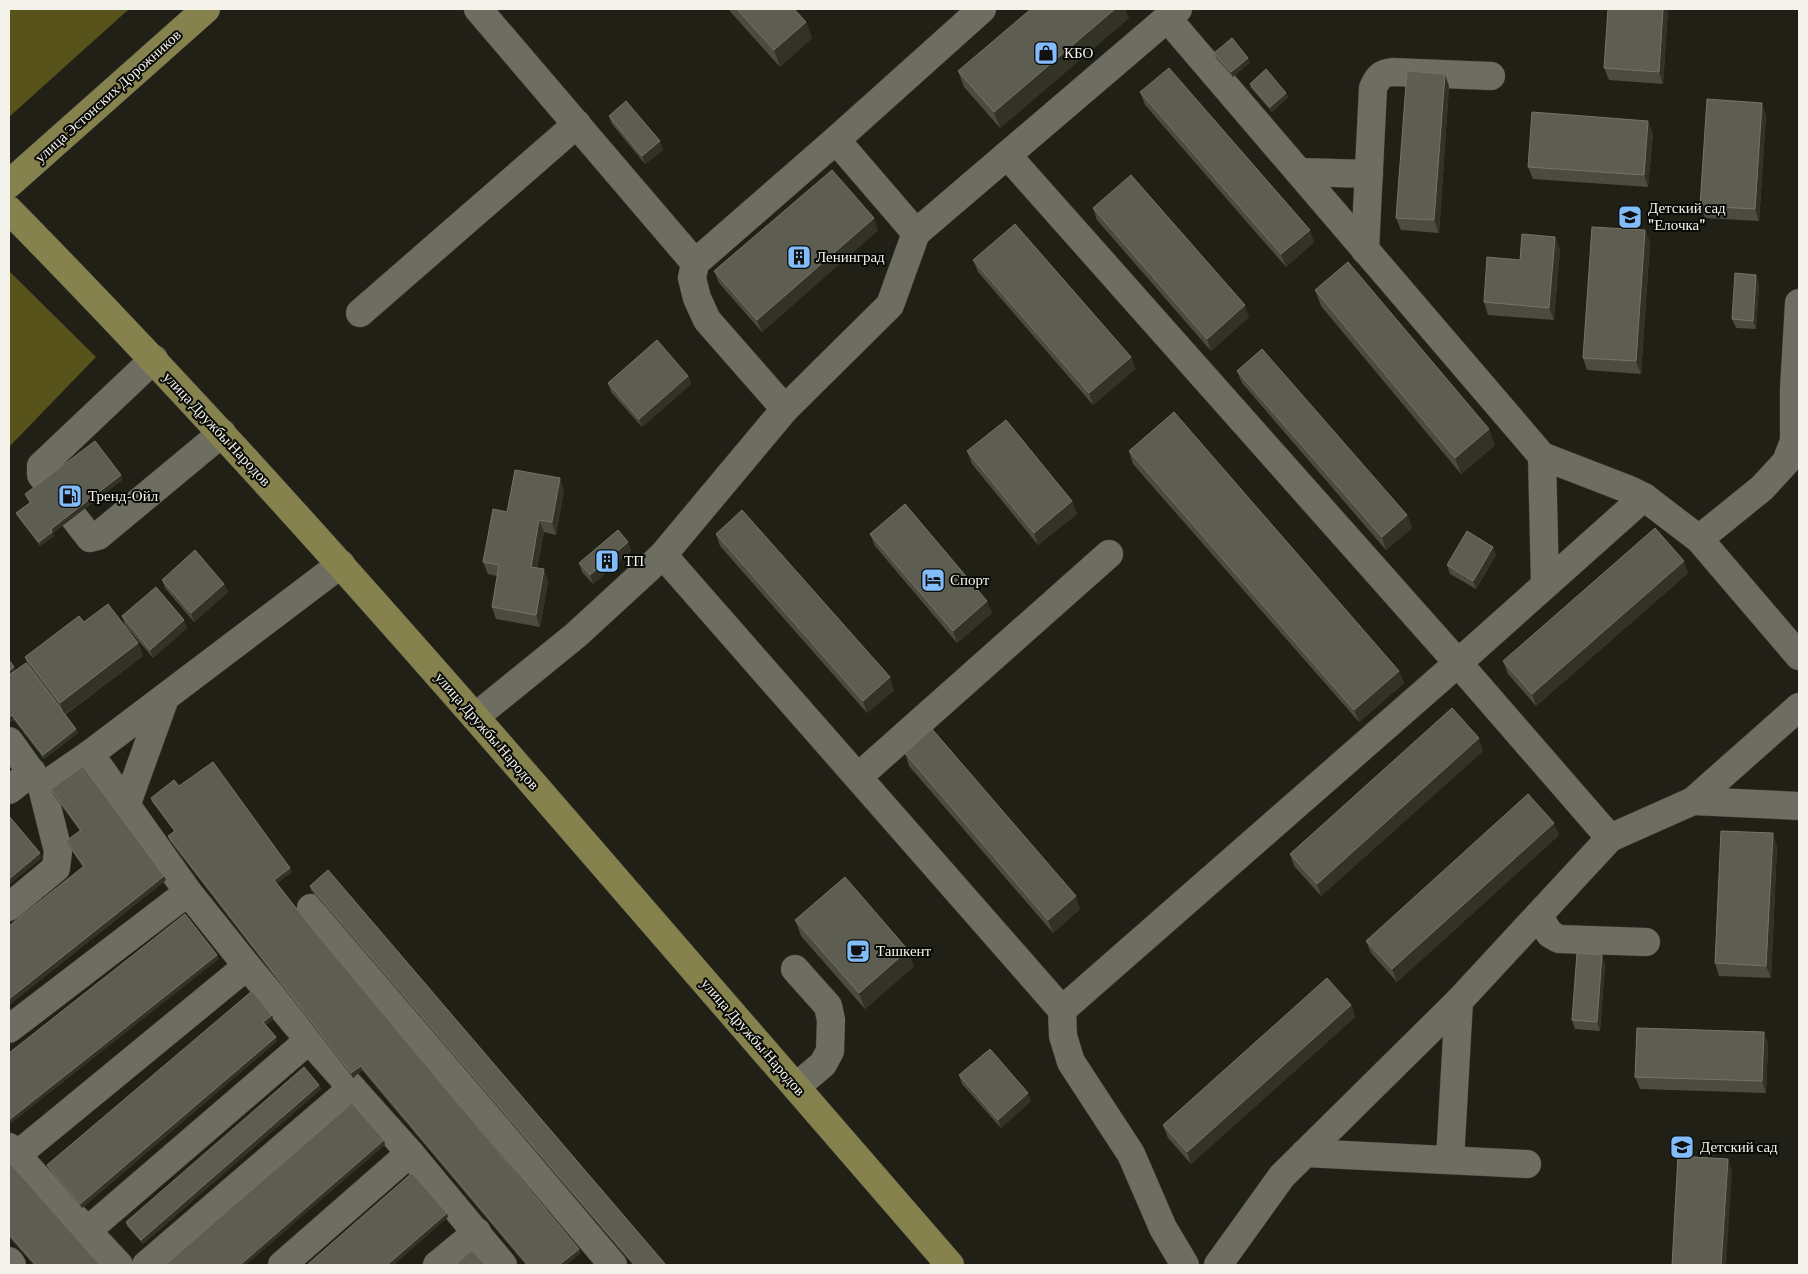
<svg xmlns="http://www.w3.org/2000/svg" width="1808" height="1274" font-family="'Crimson Pro',serif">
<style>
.forest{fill:#57531a}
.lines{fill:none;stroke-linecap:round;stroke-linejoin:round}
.minor-casing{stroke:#3d3c36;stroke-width:29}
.major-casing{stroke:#3d3c36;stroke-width:29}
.minor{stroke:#6d6d61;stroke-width:28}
.major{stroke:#86824e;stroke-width:28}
.wall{fill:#4b4b40}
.shaded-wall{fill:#323227}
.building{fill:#5d5d52;stroke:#74746a}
.labels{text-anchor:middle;stroke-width:4;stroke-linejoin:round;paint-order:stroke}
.poi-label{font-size:15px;fill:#f3f3ec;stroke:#090906;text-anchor:start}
.street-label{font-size:15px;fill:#f3f3ec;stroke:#090906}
</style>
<rect width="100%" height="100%" fill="#202016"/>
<g class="forest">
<path d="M9,9H129L9,117Z"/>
<path d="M9,271L96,357L9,447Z"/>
</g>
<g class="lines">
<g class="minor-casing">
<g id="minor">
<path d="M478,9L695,263"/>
<path d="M1167,18L1542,456L1630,490L1644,497L1699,539L1799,656"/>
<path d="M836,140L916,233"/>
<path d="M1007,155L1458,663L1644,497"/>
<path d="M1299,172L1369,174"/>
<path d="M1365,250L1373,88C1378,77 1381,73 1393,72L1491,76"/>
<path d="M360,313L577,124"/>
<path d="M154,359L41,466V475L90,538L98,536L222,433"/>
<path d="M785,409L890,305L916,233L1178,9"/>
<path d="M1542,456L1545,585"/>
<path d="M1699,539L1762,488L1786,462L1794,441V389L1799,303"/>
<path d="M663,555L785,409L707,320L697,298L692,278L695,263L836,140L982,9"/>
<path d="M341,564L90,754L188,892L247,966L309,1040L410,1153L503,1265"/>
<path d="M475,717L576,635L663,555L1062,1010L1458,663L1610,838L1459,1001L1282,1176L1218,1265"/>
<path d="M9,741L42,787L90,754"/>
<path d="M858,777L1109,554"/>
<path d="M9,790L32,772"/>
<path d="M1693,801L1799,806"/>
<path d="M126,806L165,698"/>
<path d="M1610,838L1693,801L1799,707"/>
<path d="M9,907L56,868L58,851L42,787"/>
<path d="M311,908L613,1265"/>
<path d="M1538,916L1550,934L1559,939L1646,942"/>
<path d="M795,969L828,1006L831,1020L830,1051L823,1064L796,1087"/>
<path d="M1062,1010L1063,1036L1071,1062L1131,1154L1163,1228L1185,1265"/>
<path d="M9,1029L188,892"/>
<path d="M9,1147L119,1265"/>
<path d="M1305,1153L1527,1164"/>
<path d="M17,1155L247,966"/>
<path d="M1450,1160L1459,1001"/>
<path d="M87,1231L309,1040"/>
<path d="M9,1261L12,1265"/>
<path d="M146,1265L352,1088"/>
<path d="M282,1265L410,1153"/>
<path d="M437,1265L477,1232"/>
</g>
</g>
<g class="major-casing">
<g id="major">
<path d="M9,184L206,9"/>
<path d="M9,210C192,396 365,590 536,787C675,946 812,1106 950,1265"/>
</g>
</g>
<use href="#minor" class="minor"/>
<use href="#major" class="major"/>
</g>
<g class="wall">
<path d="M728,9H794L806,22L812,38L780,67Z"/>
<path d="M1668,9L1663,84L1609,80L1604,68Z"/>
<path d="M1129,18L1000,128L964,87L958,71Z"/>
<path d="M1214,53L1250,62L1233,77L1216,58Z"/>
<path d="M1250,84L1286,93L1288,97L1272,112L1251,88Z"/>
<path d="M1449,86L1439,233L1401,230L1396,218Z"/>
<path d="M1140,92L1314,242L1286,267L1145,105Z"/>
<path d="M1766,115L1759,221L1705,218L1700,206Z"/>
<path d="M609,116L663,150L645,164L612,124Z"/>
<path d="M1653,133L1648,187L1533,179L1528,167Z"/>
<path d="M1093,208L1249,317L1211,351L1097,220Z"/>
<path d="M878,230L762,332L719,283L714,271Z"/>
<path d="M1645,230L1650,243L1641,374L1587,370L1583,358Z"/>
<path d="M1560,249L1554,320L1488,315L1484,302Z"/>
<path d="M973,260L1131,357L1135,369L1093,405L978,272Z"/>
<path d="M1759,283L1756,329L1736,328L1732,319Z"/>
<path d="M1315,290L1495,445L1461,474L1321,306Z"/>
<path d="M1237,371L1407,515L1412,528L1386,550L1242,383Z"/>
<path d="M688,376L691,384L642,427L611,392L608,383Z"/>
<path d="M967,451L1072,501L1077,514L1038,545L972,464Z"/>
<path d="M1129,451L1399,671L1404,683L1359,722L1133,464Z"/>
<path d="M121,475L122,480L53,533L54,536L40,546L18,517L16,513L30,503L27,499L25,494Z"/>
<path d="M564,490L556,535L544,532L537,568L544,569L548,582L540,627L496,619L492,607L497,576L488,574L483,562L507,512Z"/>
<path d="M716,534L894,690L867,713L720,546Z"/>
<path d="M870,534L992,613L957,643L875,546Z"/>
<path d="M628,542L631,551L593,584L582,572L579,563Z"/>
<path d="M1496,555L1476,589L1450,574L1447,565Z"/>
<path d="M1688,573L1536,706L1508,674L1503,661Z"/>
<path d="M162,580L224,584L228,592L194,622L165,588Z"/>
<path d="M122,616L187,628L153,658L125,625Z"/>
<path d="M84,622L138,643L143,656L65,715L78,733L44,759L14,720L9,723V660L15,670L28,666L25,657Z"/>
<path d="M1483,751L1321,896L1294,866L1290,854Z"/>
<path d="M905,753L1080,909L1053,933L909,766Z"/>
<path d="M179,786L292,872L277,883L307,922L581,1253L566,1265H526L362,1070L353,1078L170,841L168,836L174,831L152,802L151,798Z"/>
<path d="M51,789L166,880L9,1005V926L83,867L68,845L66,841L80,831L53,794Z"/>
<path d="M1559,835L1397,982L1371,953L1366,941Z"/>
<path d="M1777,846L1771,978L1719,976L1715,963Z"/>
<path d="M310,886L666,1265H633L311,890Z"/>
<path d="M795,920L914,966L865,1009L801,936Z"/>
<path d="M1605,964L1600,1031L1575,1029L1572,1020Z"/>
<path d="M1351,1005L1355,1017L1191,1164L1168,1138L1163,1125Z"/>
<path d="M272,1015L273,1019L266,1025L277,1041L82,1208L49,1169L47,1165Z"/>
<path d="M1764,1032L1768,1044L1766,1093L1640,1089L1635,1077Z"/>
<path d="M959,1075L1031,1101L1001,1128L962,1084Z"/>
<path d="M319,1085L321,1089L143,1244L127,1226L126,1222Z"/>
<path d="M9,1162L100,1265H34L9,1237Z"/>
</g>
<g class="shaded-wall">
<path d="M1115,9H1125L1129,18L1000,128L994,112Z"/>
<path d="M1663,9H1668L1663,84L1659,72Z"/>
<path d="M806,22L812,38L780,67L774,50Z"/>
<path d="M1248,58L1250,62L1233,77L1231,72Z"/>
<path d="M1445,74L1449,86L1439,233L1434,220Z"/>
<path d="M1286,93L1288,97L1272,112L1270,107Z"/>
<path d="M1762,103L1766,115L1759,221L1755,209Z"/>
<path d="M1648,121L1653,133L1648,187L1644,175Z"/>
<path d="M660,141L663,150L645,164L642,156Z"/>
<path d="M874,218L878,230L762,332L757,320Z"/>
<path d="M1310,230L1314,242L1286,267L1281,254Z"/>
<path d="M1645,230L1650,243L1641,374L1636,361Z"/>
<path d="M1555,237L1560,249L1554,320L1549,308Z"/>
<path d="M1756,275L1759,283L1756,329L1753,321Z"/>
<path d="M1245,305L1249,317L1211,351L1207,339Z"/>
<path d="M1131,357L1135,369L1093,405L1089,393Z"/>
<path d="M688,376L691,384L642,427L639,419Z"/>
<path d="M1489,429L1495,445L1461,474L1455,458Z"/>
<path d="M121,475L122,480L53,533L54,536L40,546L39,542L51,529Z"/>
<path d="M560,478L564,490L556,535L552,522Z"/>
<path d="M1072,501L1077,514L1038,545L1034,533Z"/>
<path d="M1407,515L1412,528L1386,550L1382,537Z"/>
<path d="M539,520L544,532L535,579L531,567Z"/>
<path d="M628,542L631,551L593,584L590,575Z"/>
<path d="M1493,547L1496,555L1476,589L1473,581Z"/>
<path d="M1684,561L1688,573L1536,706L1532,694Z"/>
<path d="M544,569L548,582L540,627L536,615Z"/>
<path d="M224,584L228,592L194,622L191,613Z"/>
<path d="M987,601L992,613L957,643L953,631Z"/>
<path d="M184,620L187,628L153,658L150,650Z"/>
<path d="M138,643L143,656L64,715L60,703Z"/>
<path d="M14,667L16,671L9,677V671Z"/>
<path d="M1399,671L1404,683L1359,722L1354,710Z"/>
<path d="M890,677L894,690L867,713L863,701Z"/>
<path d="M12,715L14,720L9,724V718Z"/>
<path d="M76,729L78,733L44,759L43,755Z"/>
<path d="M1479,738L1483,751L1321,896L1317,884Z"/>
<path d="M1554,823L1559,835L1397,982L1392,969Z"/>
<path d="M1773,833L1777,846L1771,978L1766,966Z"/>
<path d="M40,853L42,858L9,885V879Z"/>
<path d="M290,868L292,872L276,884L274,880Z"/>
<path d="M164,876L166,880L9,1005V999Z"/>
<path d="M1076,896L1080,909L1053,933L1048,920Z"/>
<path d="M908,950L914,966L865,1009L859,993Z"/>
<path d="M217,955L219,959L10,1124L9,1120Z"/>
<path d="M1602,955L1605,964L1600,1031L1597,1022Z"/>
<path d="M1351,1005L1355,1017L1191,1164L1187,1152Z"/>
<path d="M272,1015L273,1019L265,1026L263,1022Z"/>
<path d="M1764,1032L1768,1044L1766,1093L1762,1081Z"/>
<path d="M276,1037L277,1041L82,1208L80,1204Z"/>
<path d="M361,1066L362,1070L353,1078L351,1073Z"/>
<path d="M319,1085L321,1089L143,1244L141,1240Z"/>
<path d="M1028,1093L1031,1101L1001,1128L998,1120Z"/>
<path d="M384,1140L385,1145L246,1265H240Z"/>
<path d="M1728,1159L1732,1171L1726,1265H1721Z"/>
<path d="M447,1213L448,1217L394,1265H387Z"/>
<path d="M579,1249L581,1253L566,1265H559Z"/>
</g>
<g class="building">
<path d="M737,9H794L806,22L774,50Z"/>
<path d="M1031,9H1115L994,112L958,71Z"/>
<path d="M1608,9H1663L1659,72L1604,68Z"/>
<path d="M1232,38L1248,58L1231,72L1214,53Z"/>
<path d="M1169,68L1310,230L1281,254L1140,92Z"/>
<path d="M1266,69L1286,93L1270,107L1250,84Z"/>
<path d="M1407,71L1445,74L1434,220L1396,218Z"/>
<path d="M1707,99L1762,103L1755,209L1700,206Z"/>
<path d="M626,101L660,141L642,156L609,116Z"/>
<path d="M1532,112L1648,121L1644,175L1528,167Z"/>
<path d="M832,170L874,218L757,320L714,271Z"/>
<path d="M1131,175L1245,305L1207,339L1093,208Z"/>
<path d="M1015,224L1131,357L1089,393L973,260Z"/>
<path d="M1592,227L1645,230L1636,361L1583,358Z"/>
<path d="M1522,234L1555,237L1549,308L1484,302L1487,257L1520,260Z"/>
<path d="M1348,262L1489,429L1455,458L1315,290Z"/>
<path d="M1735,273L1756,275L1753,321L1732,319Z"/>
<path d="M657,340L688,376L639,419L608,383Z"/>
<path d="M1262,349L1407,515L1382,537L1237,371Z"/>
<path d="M1174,412L1399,671L1354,710L1129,451Z"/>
<path d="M1006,420L1072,501L1034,533L967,451Z"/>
<path d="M95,441L121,475L51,529L52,532L39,542L16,513L31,502L25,494Z"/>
<path d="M515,470L560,478L552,522L539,520L531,567L544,569L536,615L492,607L499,565L483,562L493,509L507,512Z"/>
<path d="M905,504L987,601L953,631L870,534Z"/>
<path d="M742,510L890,677L863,701L716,534Z"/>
<path d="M1655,528L1684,561L1532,694L1503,661Z"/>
<path d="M618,530L628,542L590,575L579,563Z"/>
<path d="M1467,531L1493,547L1473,581L1447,565Z"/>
<path d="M195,550L224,584L191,613L162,580Z"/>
<path d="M156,587L184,620L150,650L122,616Z"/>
<path d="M108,604L138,643L60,703L25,657L79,616L84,622Z"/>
<path d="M9,660L14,667L9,671Z"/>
<path d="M26,663L76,729L43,755L12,715L9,718V675Z"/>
<path d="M1452,708L1479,738L1317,884L1290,854Z"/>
<path d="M932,729L1076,896L1048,920L905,753Z"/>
<path d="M213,762L290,868L274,880L307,922L579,1249L559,1265H528L361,1066L351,1073L168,836L175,831L151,798L174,780L179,786Z"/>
<path d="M83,766L164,876L9,999V926L84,866L66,841L81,830L51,789Z"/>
<path d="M1528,794L1554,823L1392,969L1366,941Z"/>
<path d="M9,816L40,853L9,879Z"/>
<path d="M1721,831L1773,833L1766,966L1715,963Z"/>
<path d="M328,870L666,1265H635L310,886Z"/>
<path d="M845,877L908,950L859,993L795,920Z"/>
<path d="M185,914L217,955L9,1120V1053Z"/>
<path d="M1577,953L1602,955L1597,1022L1572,1020Z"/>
<path d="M1327,978L1351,1005L1187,1152L1163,1125Z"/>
<path d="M252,991L272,1015L263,1022L276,1037L80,1204L47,1165Z"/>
<path d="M1637,1028L1764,1032L1762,1081L1635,1077Z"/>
<path d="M990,1049L1028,1093L998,1120L959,1075Z"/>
<path d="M304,1067L319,1085L141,1240L126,1222Z"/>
<path d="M352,1103L384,1140L240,1265H165Z"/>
<path d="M1678,1156L1728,1159L1721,1265H1672Z"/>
<path d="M9,1162L100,1265H36L9,1234Z"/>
<path d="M412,1173L447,1213L387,1265H307Z"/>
<path d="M472,1250L485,1265H455Z"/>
</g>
<defs>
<g id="shop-square" transform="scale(1.25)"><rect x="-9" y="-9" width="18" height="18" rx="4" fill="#82bcfa" stroke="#090906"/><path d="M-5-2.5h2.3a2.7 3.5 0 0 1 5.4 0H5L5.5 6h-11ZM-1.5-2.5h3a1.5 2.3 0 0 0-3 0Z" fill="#111"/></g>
<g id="school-square" transform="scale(1.25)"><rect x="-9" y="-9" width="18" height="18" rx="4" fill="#82bcfa" stroke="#090906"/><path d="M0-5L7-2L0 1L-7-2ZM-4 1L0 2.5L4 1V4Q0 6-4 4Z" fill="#111"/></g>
<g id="building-square" transform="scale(1.25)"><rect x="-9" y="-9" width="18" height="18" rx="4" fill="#82bcfa" stroke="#090906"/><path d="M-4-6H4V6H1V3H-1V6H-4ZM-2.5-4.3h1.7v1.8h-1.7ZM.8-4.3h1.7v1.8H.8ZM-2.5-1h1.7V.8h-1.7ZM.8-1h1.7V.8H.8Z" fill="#111"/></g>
<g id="fuel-square" transform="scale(1.25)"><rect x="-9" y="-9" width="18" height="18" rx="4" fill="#82bcfa" stroke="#090906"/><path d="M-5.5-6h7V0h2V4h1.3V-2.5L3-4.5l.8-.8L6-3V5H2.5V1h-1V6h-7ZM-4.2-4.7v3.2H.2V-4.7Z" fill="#111"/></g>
<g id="hotel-square" transform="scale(1.25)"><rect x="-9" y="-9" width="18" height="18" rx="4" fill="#82bcfa" stroke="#090906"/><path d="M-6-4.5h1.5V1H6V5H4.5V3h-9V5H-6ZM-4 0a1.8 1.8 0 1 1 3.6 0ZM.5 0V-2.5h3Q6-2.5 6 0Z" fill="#111"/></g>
<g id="cafe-square" transform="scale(1.25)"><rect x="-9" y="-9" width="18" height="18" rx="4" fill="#82bcfa" stroke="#090906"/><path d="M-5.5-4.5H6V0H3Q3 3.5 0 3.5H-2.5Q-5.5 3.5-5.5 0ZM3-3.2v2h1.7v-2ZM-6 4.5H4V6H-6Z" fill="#111"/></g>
</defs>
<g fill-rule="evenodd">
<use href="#shop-square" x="1046" y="53"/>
<use href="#school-square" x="1630" y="217"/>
<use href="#building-square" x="799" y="257"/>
<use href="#fuel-square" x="70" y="496"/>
<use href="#building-square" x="607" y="561"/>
<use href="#hotel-square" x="933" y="580"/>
<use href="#cafe-square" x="858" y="951"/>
<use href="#school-square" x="1682" y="1147"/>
</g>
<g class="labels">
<g class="poi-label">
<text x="1064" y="58">КБО</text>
<text x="1648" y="213">Детский сад<tspan x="1648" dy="17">"Елочка"</tspan></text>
<text x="816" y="262">Ленинград</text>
<text x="88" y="501">Тренд-Ойл</text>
<text x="624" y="566">ТП</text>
<text x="950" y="585">Спорт</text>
<text x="876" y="956">Ташкент</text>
<text x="1700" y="1152">Детский сад</text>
</g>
<g class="street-label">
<text transform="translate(108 96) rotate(-42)" y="5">улица Эстонских Дорожников</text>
<text transform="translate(217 429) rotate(47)" y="5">улица Дружбы Народов</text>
<text transform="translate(487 731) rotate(49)" y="5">улица Дружбы Народов</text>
<text transform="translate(753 1037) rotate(49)" y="5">улица Дружбы Народов</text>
</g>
</g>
<rect width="1808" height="1274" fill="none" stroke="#f3f3ec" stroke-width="20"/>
</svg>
